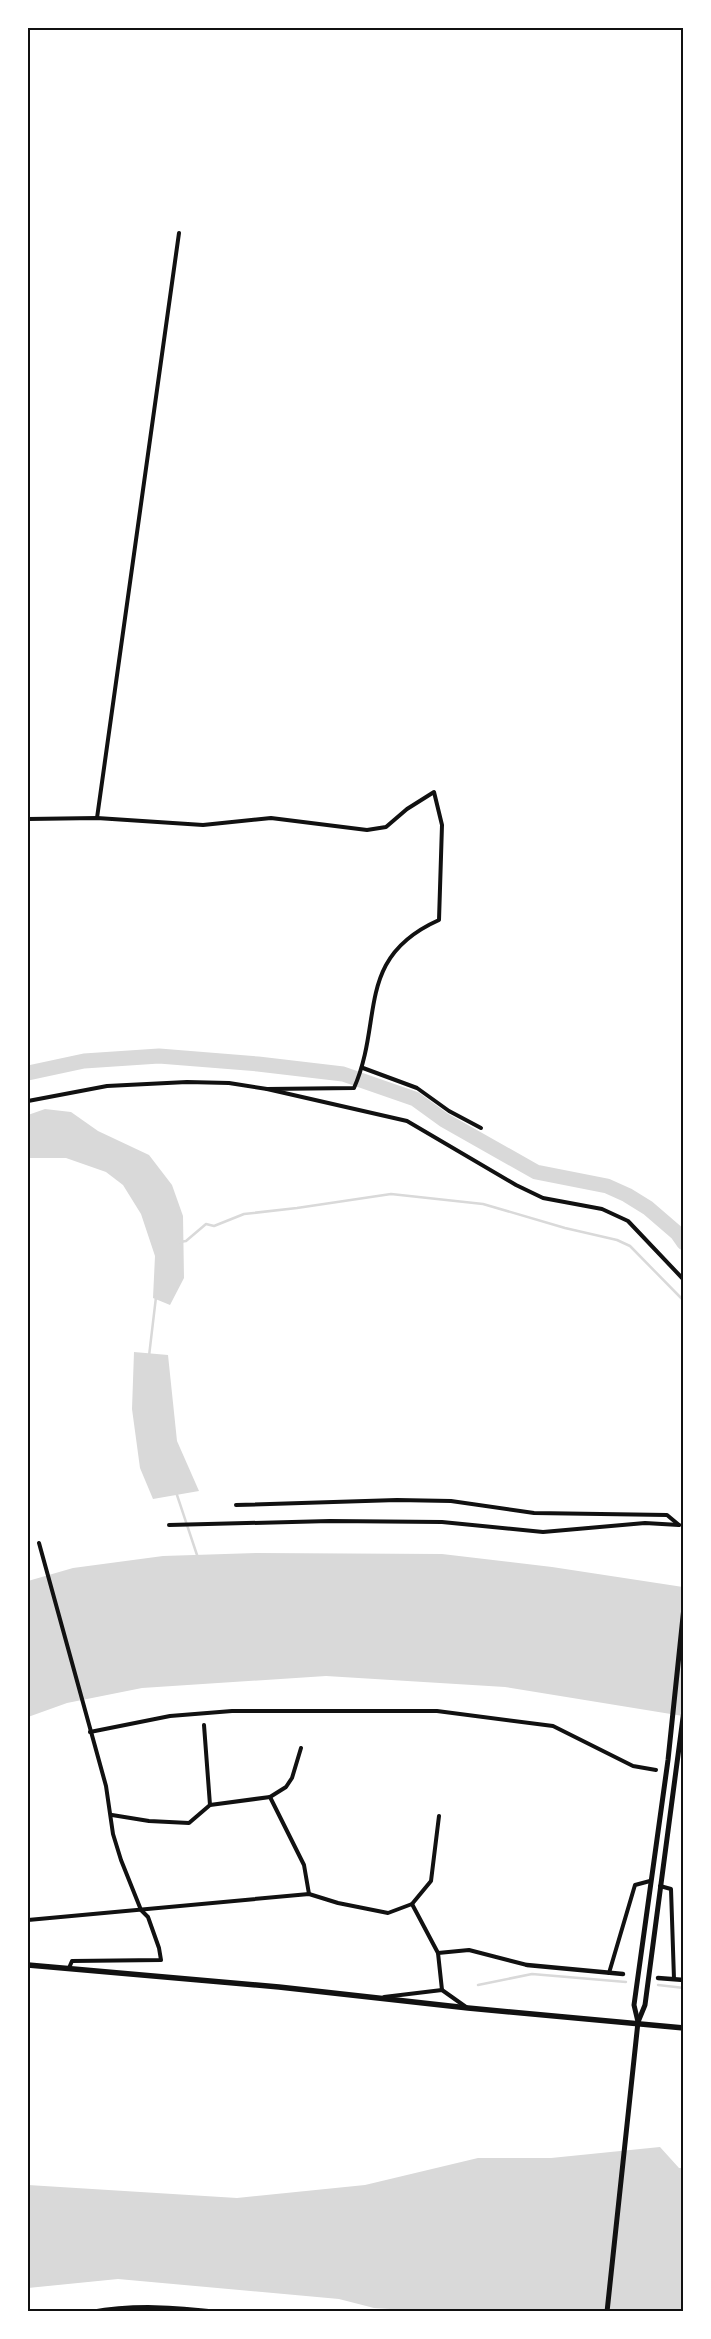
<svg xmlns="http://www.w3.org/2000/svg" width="711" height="2339" font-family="Figtree,sans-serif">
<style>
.water{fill:#d9d9d9}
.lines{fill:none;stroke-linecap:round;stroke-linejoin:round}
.stream{stroke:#d9d9d9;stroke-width:2.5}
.river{stroke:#d9d9d9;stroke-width:15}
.minor{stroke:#111;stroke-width:4}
.tertiary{stroke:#111;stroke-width:4.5}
.secondary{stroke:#111;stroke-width:5}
.primary{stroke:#111;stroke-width:5.5}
.neatline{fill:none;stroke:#111;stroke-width:2}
</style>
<rect width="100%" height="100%" fill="#fff"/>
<g class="water">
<path d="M45,1109L71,1112L98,1131L149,1155L172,1185L183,1216L184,1278L170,1305L153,1298L155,1256L141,1214L123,1185L106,1172L66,1158H28V1115Z"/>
<path d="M134,1352L168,1355L177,1441L199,1491L153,1499L140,1468L132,1409Z"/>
<path d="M256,1553L442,1554L552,1567L683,1587V1716L505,1687L326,1676L142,1688L67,1703L28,1717V1581L73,1568L163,1556Z"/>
<path d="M660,2147L679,2168H683V2311L441,2312L374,2308L339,2299L118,2279L28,2288V2185L237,2198L365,2185L478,2158H551Z"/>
</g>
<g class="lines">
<g class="stream">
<path d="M180,1242L186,1241L206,1224L214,1226L244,1214L297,1208L391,1194L483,1204L565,1228L617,1240L630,1246L684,1301"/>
<path d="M149,1356L156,1297"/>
<path d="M176,1492L198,1558"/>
<path d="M478,1985L532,1974L626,1982"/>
<path d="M658,1985L684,1988"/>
</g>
<path class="river" d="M28,1073L84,1061L159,1056L258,1064L343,1074L415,1099L444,1120L536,1172L607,1186L627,1195L648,1208L677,1233L684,1243"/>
<g class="minor">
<path d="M97,818L179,233"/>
<path d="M28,819L97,818L203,825L271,818L367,830L386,827L407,809L434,792L442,825L439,920C354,958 384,1020 354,1088L267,1089"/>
<path d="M363,1068L417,1088L449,1111L481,1128"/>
<path d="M28,1101L107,1086L187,1082L229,1083L267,1089L407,1121L516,1185L543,1198L602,1209L628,1221L684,1280"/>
<path d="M236,1505L397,1500L451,1501L534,1513L667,1515L679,1525"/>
<path d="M169,1525L330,1521L442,1522L543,1532L645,1523L679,1525"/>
<path d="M39,1543L106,1786L113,1834L121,1860L141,1910L148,1917L159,1948L161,1960L72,1961L69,1968"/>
<path d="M204,1725L210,1805"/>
<path d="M90,1732L170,1716L232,1711H437L553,1726L633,1766L656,1770"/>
<path d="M270,1797L286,1787L292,1778L301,1748"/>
<path d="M112,1815L149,1821L189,1823L210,1805L270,1797L304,1865L309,1894"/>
<path d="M660,1886L671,1889L674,1979"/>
<path d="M412,1904L438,1953L442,1990"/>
<path d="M28,1920L309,1894L338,1903L388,1913L412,1904L431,1881L439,1816"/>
<path d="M438,1953L469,1950L527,1965"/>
<path d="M609,1973L635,1885L650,1881"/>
<path d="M384,1997L442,1990L466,2007"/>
<path d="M91,2312C134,2304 176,2307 219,2312"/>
</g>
<g class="tertiary">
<path d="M527,1965L623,1974"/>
<path d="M658,1978L684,1980"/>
</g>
<g class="secondary">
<path d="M638,2022L645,2005L684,1710"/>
<path d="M607,2312L638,2022L634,2005L668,1760L684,1607"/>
</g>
<path class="primary" d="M28,1965L279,1987L468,2008L684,2028"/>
</g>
<rect width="711" height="2339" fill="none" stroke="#ffffff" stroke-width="58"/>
<rect x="29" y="29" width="653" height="2281" class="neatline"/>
</svg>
